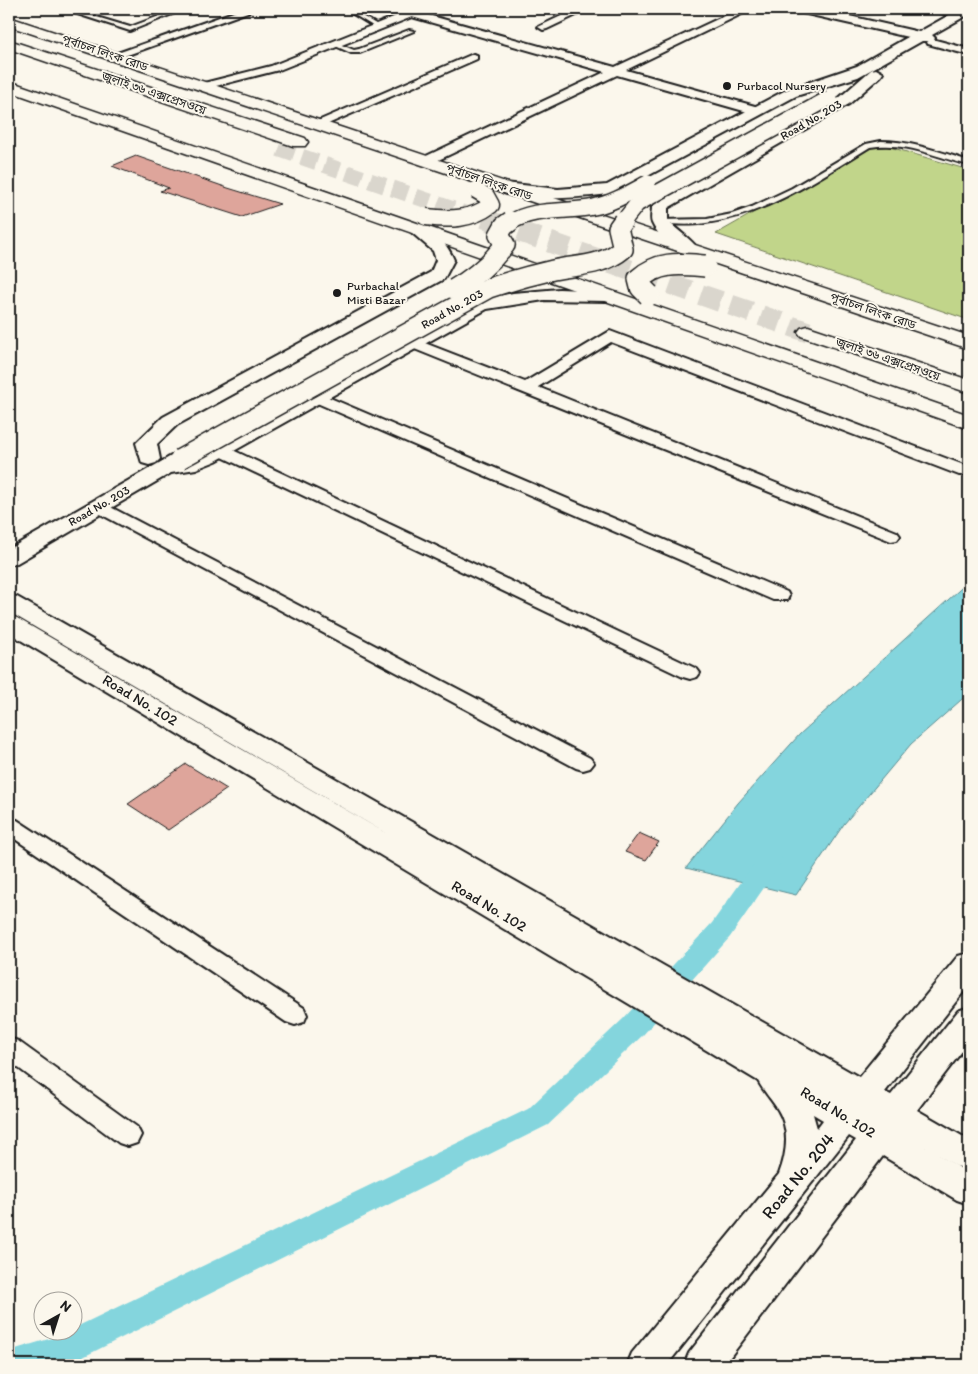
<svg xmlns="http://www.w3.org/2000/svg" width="978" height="1374" font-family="Itim,'Noto Sans Bengali',sans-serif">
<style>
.green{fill:#c1d58a;stroke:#6e7853}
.water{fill:#84d5dd;stroke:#5a8b90}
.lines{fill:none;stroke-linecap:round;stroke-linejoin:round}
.canal{fill:#84d5dd;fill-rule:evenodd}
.building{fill:#dea59b;stroke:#1c1c1c}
.motorway-tunnel-far1{stroke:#dad6cd;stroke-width:16;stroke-dasharray:16 8;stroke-linecap:butt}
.motorway-tunnel{stroke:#dad6cd;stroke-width:21;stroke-dasharray:21 11;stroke-linecap:butt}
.service-casing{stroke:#1c1c1c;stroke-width:4}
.minor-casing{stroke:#1c1c1c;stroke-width:4}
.tertiary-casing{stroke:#1c1c1c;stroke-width:4}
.primary-casing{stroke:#1c1c1c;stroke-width:3}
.motorway-casing{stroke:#1c1c1c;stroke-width:3}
.service{fill:#fbf7ec;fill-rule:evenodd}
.minor{fill:#fbf7ec;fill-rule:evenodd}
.tertiary{fill:#fbf7ec;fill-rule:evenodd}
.primary{fill:#fbf7ec;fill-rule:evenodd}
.motorway{fill:#fbf7ec;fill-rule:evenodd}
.tertiary-bridge-far1-casing{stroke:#1c1c1c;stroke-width:18;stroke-linecap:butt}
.tertiary-bridge-casing{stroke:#1c1c1c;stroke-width:22;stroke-linecap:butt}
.primary-bridge-far1-casing{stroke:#1c1c1c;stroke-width:19;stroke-linecap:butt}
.primary-bridge-casing{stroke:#1c1c1c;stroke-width:24;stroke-linecap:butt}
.tertiary-bridge-far1{stroke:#fbf7ec;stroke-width:15}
.tertiary-bridge{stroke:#fbf7ec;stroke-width:19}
.primary-bridge-far1{stroke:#fbf7ec;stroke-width:16}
.primary-bridge{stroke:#fbf7ec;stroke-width:21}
.poi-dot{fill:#1c1c1c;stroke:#fbf7ec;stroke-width:2}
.labels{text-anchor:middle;stroke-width:4;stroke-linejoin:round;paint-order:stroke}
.far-street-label{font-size:12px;fill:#1c1c1c;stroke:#fbf7ec}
.far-poi-label{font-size:12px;fill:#1c1c1c;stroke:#fbf7ec;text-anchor:start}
.street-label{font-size:15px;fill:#1c1c1c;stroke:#fbf7ec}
.near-street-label{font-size:18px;fill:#1c1c1c;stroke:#fbf7ec}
</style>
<rect width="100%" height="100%" fill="#fbf7ec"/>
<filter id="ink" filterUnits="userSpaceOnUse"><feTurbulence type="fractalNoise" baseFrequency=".02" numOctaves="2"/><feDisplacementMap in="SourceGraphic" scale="10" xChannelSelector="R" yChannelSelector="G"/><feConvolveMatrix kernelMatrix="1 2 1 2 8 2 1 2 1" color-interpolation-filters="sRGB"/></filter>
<g filter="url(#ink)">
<path class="green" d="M876,143L969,170V320L716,234Z"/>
<path class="water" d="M969,581V693L911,744L844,824L796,895L686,868L738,803L800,734Z"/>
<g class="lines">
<path class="canal" d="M770,851L779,854L783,860L730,937L643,1035L548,1125L71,1363L64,1365H9V1351L72,1332V1329L528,1109L623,1019L712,923L761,854Z"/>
</g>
<g class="building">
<path d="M136,156L228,188L280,204L242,217L160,191L169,188L112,166Z"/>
<path d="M186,764L227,789L168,830L128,804Z"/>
<path d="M639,833L659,842L646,860L625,852Z"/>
</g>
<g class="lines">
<path class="motorway-tunnel-far1" d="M279,149L492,223"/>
<path class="motorway-tunnel" d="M489,221L808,332"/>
<g class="service-casing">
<g id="service">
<path d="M62,9H70L130,27L178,9H185L130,31Z"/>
<path d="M345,9H350L381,27L376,28Z"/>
<path d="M409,30L414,31L360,53H351L331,44L334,42L354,50L359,49Z"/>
<path d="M881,141C912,141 940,152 969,161V165C935,157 906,141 870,147C819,178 767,215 706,223C691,226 675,224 660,224L657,222L660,220L707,219L732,214L752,207L792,188L866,144Z"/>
</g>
</g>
<g class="minor-casing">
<g id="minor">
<path d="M242,9H256L119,58H111L109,56Z"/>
<path d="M390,9L420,10L421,13L615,67L739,9H752L626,70L762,108L764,111L758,115L617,75L430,164H422L420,161L422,158L605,72L412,17L279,70L204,89L198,86L200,84L271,66L401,14Z"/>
<path d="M576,9H589L547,29L543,30L538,27Z"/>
<path d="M928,9H946L964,15L959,18Z"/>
<path d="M932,39L969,49V55L928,44L927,42Z"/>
<path d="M473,54L477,55V59L321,127L317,128L311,124Z"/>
<path d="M610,331L969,467V475H959L611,342L538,387L897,532L900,536L897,540L891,541L407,346L404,343L407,340H417L525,382Z"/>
<path d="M316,392L787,592L789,596L787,600H773L310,400L308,397L310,394Z"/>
<path d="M222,445L697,669L700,673L697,677L690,679L683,677L216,454L214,450L216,446Z"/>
<path d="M99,501L590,758L594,763L590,768L583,770L576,768L93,510L90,506L93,502Z"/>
<path d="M9,818L17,820L304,1008L307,1015L304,1022L295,1025L286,1022L9,835Z"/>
<path d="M9,1038L18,1041L137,1127L141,1135L137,1143L128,1146L119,1143L9,1061Z"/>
</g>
</g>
<g class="tertiary-casing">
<g id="tertiary">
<path d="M797,9H819L919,32L960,9H969V14L932,35L935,38L933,41H922L858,77L796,96L618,192C598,197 509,205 497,188L505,183L558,189L607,185L786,90L857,66L908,37L798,12Z"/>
<path d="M876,69L883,73L881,76L849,104L668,208V221C677,230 692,240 698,249L695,253C681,256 657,236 652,223C650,219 652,212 652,207L660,198L839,98L871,70Z"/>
<path d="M419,226C435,230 448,245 454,260L444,279L177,425L157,444L160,459L156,463L149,465L142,463L136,443L163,417L431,272L436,260L433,251L410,231L413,227Z"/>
<path d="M559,289L606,291L612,292L615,296L612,300L606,301L544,300L487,309L216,461L196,469L171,473L17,563L9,565V549L173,455L180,453L189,457L202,453L475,301L513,293Z"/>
<path d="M9,595L17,597L859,1077L958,956L969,953V985L885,1092L891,1095L958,1011L969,1007V1042L917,1110L969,1140V1170L957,1166L900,1133L969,1173V1204L957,1200L883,1156L724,1365H684L689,1353L856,1140L849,1136L667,1365H627L632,1353L779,1174C787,1153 790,1130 778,1110C772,1100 764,1092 758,1081L9,633V616L17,618L394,838L9,612ZM813,1114L823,1120L817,1128Z"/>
</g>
</g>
<g class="primary-casing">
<g id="primary">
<path d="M9,17L969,336V349L9,26Z"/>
<path d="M9,81L969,415V429L9,91Z"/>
</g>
</g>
<g class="motorway-casing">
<g id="motorway">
<path d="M9,40L305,138L308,142L305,146H293L9,49Z"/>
<path d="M808,326L969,380V393L801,336L798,332L801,328Z"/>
</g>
</g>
<use href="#service" class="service"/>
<use href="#minor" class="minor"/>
<use href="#tertiary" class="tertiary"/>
<use href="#primary" class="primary"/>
<use href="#motorway" class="motorway"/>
<g class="tertiary-bridge-far1-casing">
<g id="tertiary-bridge-far1">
<path d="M510,223C533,207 567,213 594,207C613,203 631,192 648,183"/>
<path d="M622,223L637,204L830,98"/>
</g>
</g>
<g class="tertiary-bridge-casing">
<g id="tertiary-bridge">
<path d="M454,289C475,277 490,264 505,245L499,235L504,226L511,221"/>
<path d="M180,459L489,288C510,281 531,275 553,270C577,265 603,266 623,249L618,228L623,221"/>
</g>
</g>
<g class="primary-bridge-far1-casing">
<path id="primary-bridge-far1" d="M426,217C450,220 471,220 491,205L486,196L476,190"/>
</g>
<g class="primary-bridge-casing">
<path id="primary-bridge" d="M649,295L641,287L639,279C659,261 680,264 705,266"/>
</g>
<use href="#tertiary-bridge-far1" class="tertiary-bridge-far1"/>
<use href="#tertiary-bridge" class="tertiary-bridge"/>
<use href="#primary-bridge-far1" class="primary-bridge-far1"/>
<use href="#primary-bridge" class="primary-bridge"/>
</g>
</g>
<g class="poi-dot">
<circle cx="727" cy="86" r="5"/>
<circle cx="337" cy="293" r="5"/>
</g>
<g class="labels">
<g class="far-street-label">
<text transform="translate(105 53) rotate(19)" y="4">পূর্বাচল লিংক রোড</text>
<text transform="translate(154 93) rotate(19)" y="4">জুলাই ৩৬ এক্সপ্রেসওয়ে</text>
<text transform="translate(811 120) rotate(-30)" y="4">Road No. 203</text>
<text transform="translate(489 182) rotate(19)" y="4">পূর্বাচল লিংক রোড</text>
<text transform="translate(452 309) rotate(-29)" y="4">Road No. 203</text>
<text transform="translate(873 311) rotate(19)" y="4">পূর্বাচল লিংক রোড</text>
<text transform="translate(888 359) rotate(19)" y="4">জুলাই ৩৬ এক্সপ্রেসওয়ে</text>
<text transform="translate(99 506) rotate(-30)" y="4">Road No. 203</text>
</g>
<g class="far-poi-label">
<text x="737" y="90">Purbacol Nursery</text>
<text x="347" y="290">Purbachal<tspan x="347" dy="14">Misti Bazar</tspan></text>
</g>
<g class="street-label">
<text transform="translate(140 700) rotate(31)" y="5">Road No. 102</text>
<text transform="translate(489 906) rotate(31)" y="5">Road No. 102</text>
<text transform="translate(838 1112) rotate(31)" y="5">Road No. 102</text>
</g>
<g class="near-street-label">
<text transform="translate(798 1176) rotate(-51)" y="6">Road No. 204</text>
</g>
</g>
<rect width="978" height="1374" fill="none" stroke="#fbf7ec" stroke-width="30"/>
<rect x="15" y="15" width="948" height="1344" fill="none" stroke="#1c1c1c" stroke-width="2" filter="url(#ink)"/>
<g transform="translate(58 1316) rotate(39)"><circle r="24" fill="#fbf7ec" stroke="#a29f99"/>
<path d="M0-4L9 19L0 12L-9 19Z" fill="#1c1c1c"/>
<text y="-8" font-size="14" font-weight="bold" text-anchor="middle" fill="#1c1c1c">N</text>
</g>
</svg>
